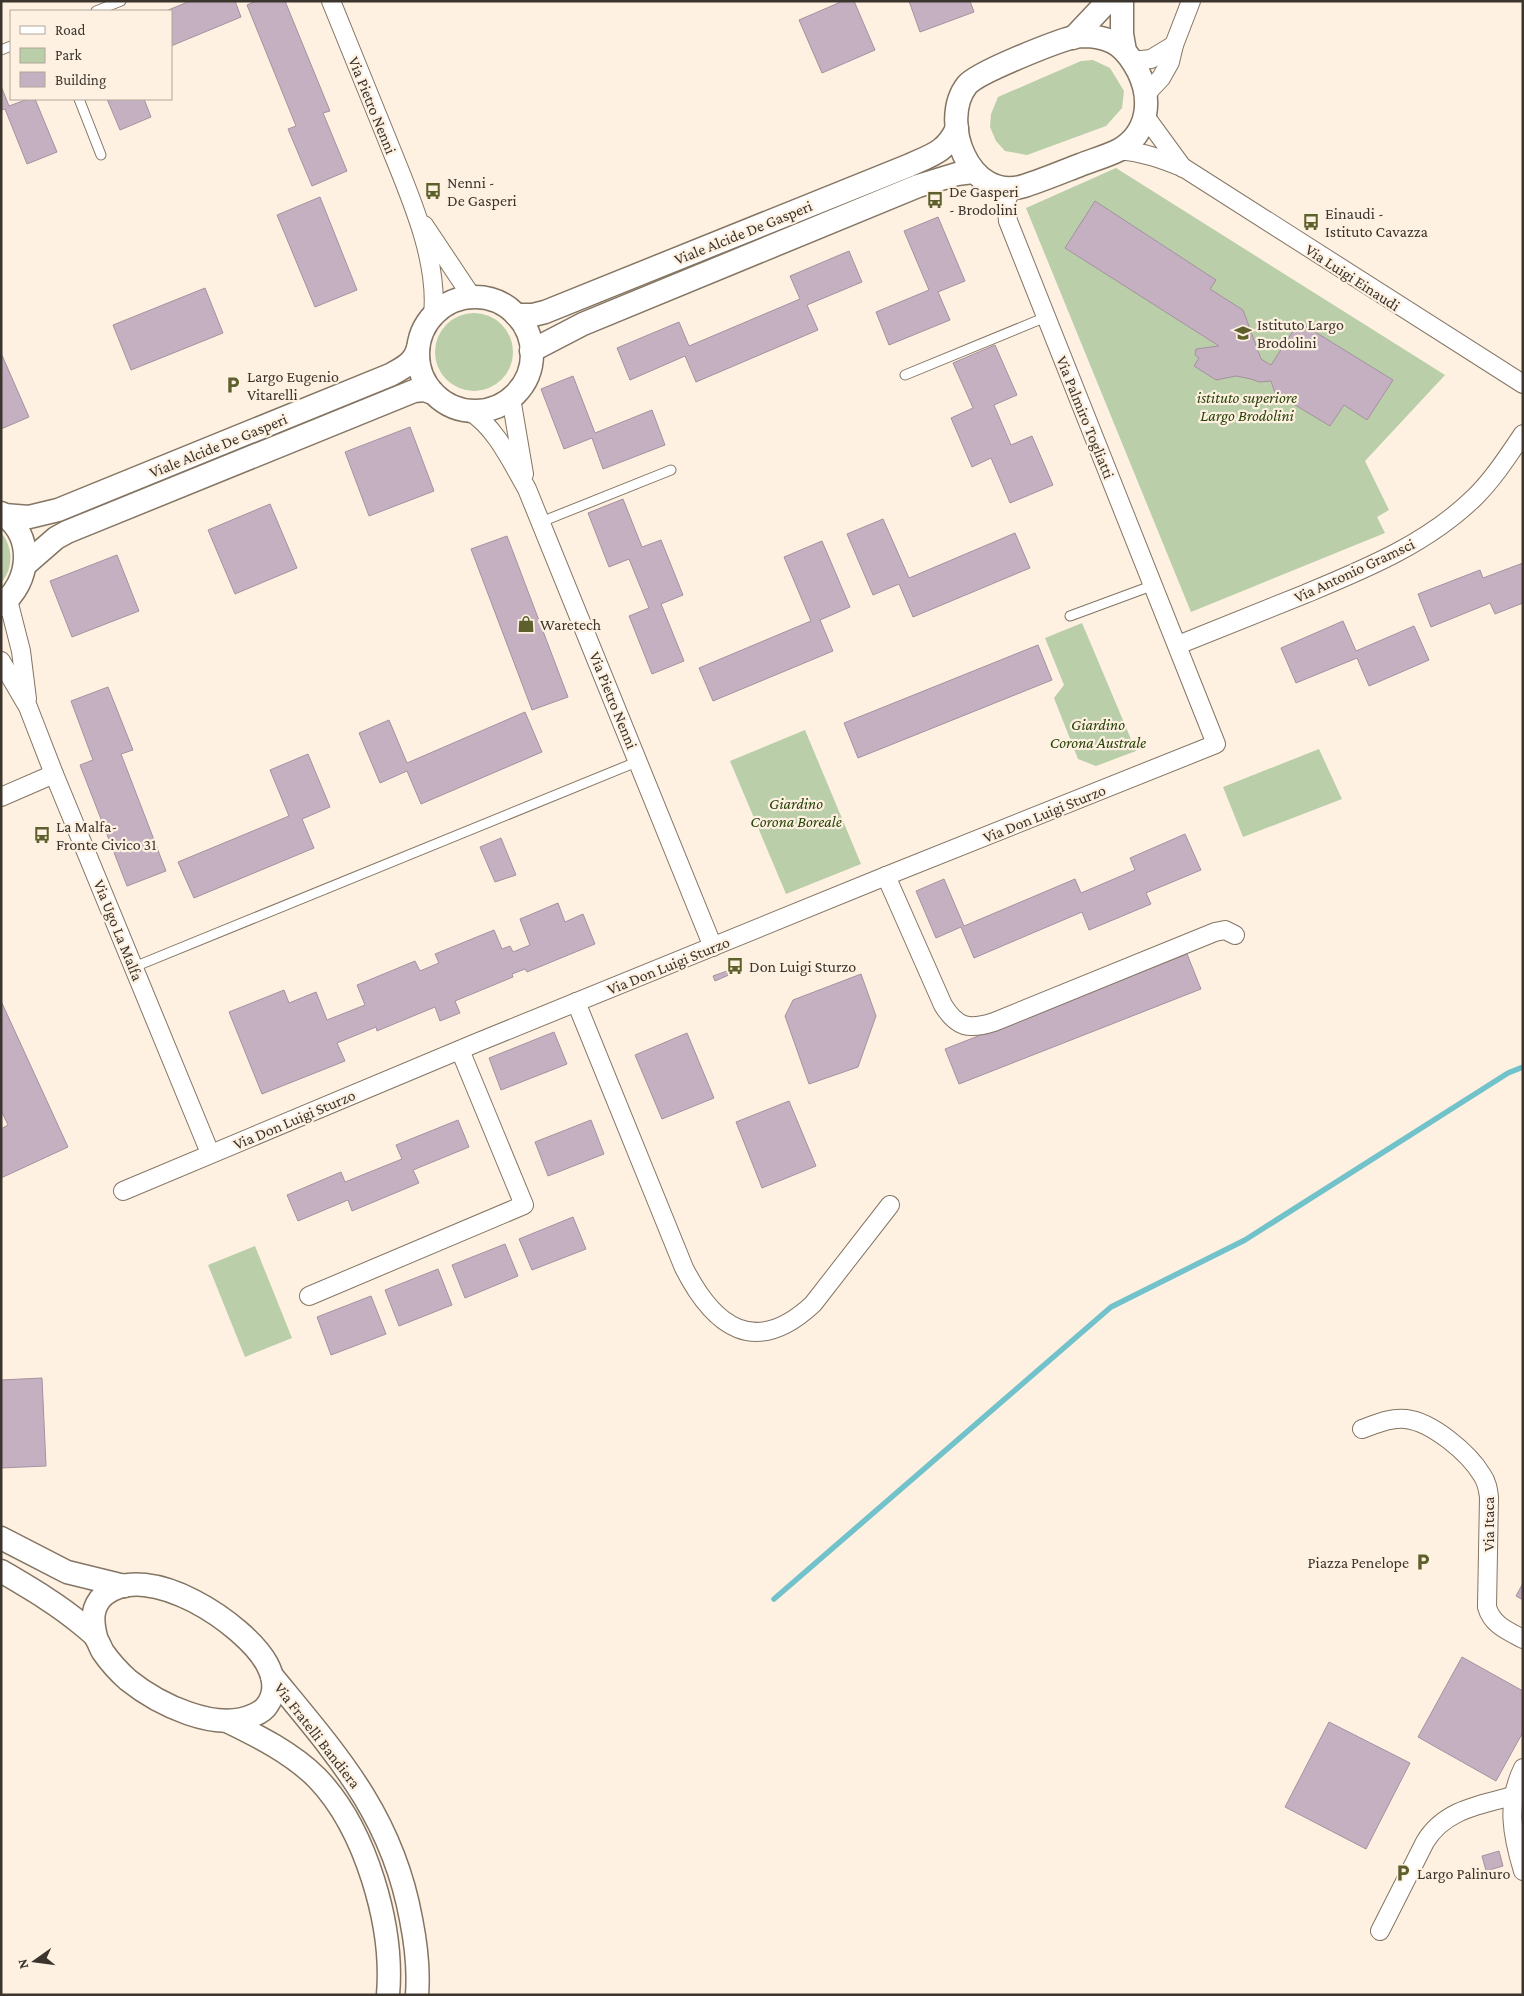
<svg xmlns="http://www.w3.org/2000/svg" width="1524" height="1996" font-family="'Crimson Pro',serif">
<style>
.green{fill:#b9cea9}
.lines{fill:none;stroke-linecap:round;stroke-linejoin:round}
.stream{stroke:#71c2ca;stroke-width:5.5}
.building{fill:#c4b0c0;stroke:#a591a1}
.service-casing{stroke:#847563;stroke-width:11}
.minor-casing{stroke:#847563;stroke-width:20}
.tertiary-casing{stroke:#847563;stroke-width:25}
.service{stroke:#fff;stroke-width:9}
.minor{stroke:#fff;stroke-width:18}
.tertiary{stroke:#fff;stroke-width:22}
.labels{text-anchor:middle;stroke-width:4.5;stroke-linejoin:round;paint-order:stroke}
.street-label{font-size:16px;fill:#3b352d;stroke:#fef1e1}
.poi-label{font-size:16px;fill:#3b352d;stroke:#fef1e1;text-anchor:start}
.park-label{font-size:16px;font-style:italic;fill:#284309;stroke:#fef1e1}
</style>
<rect width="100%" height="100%" fill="#fef1e1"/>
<g class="green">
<path d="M1093,60L1110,68L1124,91L1122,108L1106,126L1027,155L1005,151L996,141L990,127L991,114L998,97L1081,61Z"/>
<path d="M1116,168L1445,375L1365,461L1389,510L1377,517L1385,533L1191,612L1026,208Z"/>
<circle cx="474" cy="352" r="39"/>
<path d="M1,532C13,547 14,568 1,583Z"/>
<path d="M1082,623L1136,751L1096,766L1078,759L1054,698L1064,685L1045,638Z"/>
<path d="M805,730L861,864L786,894L730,761Z"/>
<path d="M1319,749L1342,799L1243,837L1223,787Z"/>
<path d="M255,1246L292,1338L245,1357L208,1265Z"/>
</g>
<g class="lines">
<path class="stream" d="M774,1599L1111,1307L1245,1240L1508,1073L1523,1067"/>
</g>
<g class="building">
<path d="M190,1H235L241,17L171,46V11H166Z"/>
<path d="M256,1H285L330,111L323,113L347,171L312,186L288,129L296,126L247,5Z"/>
<path d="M843,1H854L875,50L822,73L799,20Z"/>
<path d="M909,1H970L974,12L920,32Z"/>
<path d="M1,86L9,106L28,99H35L57,152L27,164L5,109L1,110Z"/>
<path d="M107,99H144L151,117L120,130Z"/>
<path d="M320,197L357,290L315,307L277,215Z"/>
<path d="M1095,201L1216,280L1210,289L1243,310L1261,359L1271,365L1299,322L1393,380L1367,420L1344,405L1330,426L1275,393L1271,381L1259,382L1251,379L1236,376L1216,380L1194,366L1199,358L1195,355L1196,349L1219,346L1065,248Z"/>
<path d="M938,217L965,281L938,292L950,320L889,345L876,312L929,290L904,231Z"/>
<path d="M849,251L862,282L807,305L818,330L696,382L685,356L630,380L617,348L679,322L689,346L800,299L790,276Z"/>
<path d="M205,288L223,333L131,370L113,325Z"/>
<path d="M995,345L1017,395L994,405L1011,445L1032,436L1053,485L1010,503L991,458L972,467L951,418L973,408L953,363Z"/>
<path d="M1,353L29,417L1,429Z"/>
<path d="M573,376L595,433L652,410L665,445L603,469L592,438L564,449L541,389Z"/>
<path d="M410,427L434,491L369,516L345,452Z"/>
<path d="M623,499L642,547L661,540L683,595L661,604L684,661L652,674L629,616L649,608L629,559L609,567L588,513Z"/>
<path d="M270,504L297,568L235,594L208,530Z"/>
<path d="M883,519L909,578L1015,533L1030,568L913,617L899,584L873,595L847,534Z"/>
<path d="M507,536L568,697L532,710L471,549Z"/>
<path d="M822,541L850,607L820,620L833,651L713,701L699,668L811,621L784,557Z"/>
<path d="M117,555L139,611L72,637L50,581Z"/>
<path d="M1523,563V603L1495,614L1490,603L1431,627L1418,594L1480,570L1483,578Z"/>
<path d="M1343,621L1356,651L1414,626L1429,660L1369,686L1357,658L1296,683L1281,648Z"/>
<path d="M1038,645L1052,680L858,758L844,723Z"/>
<path d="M108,687L133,750L121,754L166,871L127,886L80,765L93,760L71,701Z"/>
<path d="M525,712L542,752L421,804L407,771L380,783L359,733L389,720L407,763Z"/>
<path d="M308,754L330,807L302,819L314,848L194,898L178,862L289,816L270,770Z"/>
<path d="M1185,834L1201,870L1146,893L1151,904L1089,930L1082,912L974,958L961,927L936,938L916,891L944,879L964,926L1075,879L1081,893L1135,870L1130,858Z"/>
<path d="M501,838L516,875L495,882L480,847Z"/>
<path d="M558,903L565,922L583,914L595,944L527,972L525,969L512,974L513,977L455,1001L460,1013L440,1021L435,1007L377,1031L376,1027L337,1043L345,1061L262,1094L229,1012L284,990L289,1003L316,992L327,1020L365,1005L357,985L415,961L420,971L439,963L435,954L494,930L502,949L510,946L513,952L530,945L520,919Z"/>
<path d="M1187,954L1201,989L959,1084L945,1049Z"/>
<path d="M730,970L731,974L715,981L713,976Z"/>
<path d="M861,974L876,1016L858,1067L809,1084L785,1016L793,1000Z"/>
<path d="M1,1001L68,1147L1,1178V1129L8,1125L1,1110Z"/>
<path d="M554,1032L567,1064L501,1090L489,1058Z"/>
<path d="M687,1033L714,1098L662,1119L635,1055Z"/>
<path d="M789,1101L816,1166L762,1188L736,1122Z"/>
<path d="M458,1120L469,1147L413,1170L419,1183L352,1211L348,1200L298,1221L287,1195L341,1172L345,1182L402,1159L396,1145Z"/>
<path d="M591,1120L604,1154L548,1176L535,1142Z"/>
<path d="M573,1217L586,1249L532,1270L519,1239Z"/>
<path d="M505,1244L518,1276L465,1298L452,1265Z"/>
<path d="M438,1269L452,1305L399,1326L385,1290Z"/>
<path d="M371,1296L386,1334L331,1355L317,1317Z"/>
<path d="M42,1378L46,1466L1,1468V1380Z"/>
<path d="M1523,1583V1600L1516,1596Z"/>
<path d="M1462,1657L1523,1691V1732L1496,1781L1418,1737Z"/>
<path d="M1329,1722L1410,1763L1366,1849L1285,1807Z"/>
<path d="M1499,1851L1503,1866L1486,1871L1482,1856Z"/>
</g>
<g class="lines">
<g class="service-casing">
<g id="service">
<path d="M96,11L121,1"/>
<path d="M1,50L11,46"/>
<path d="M79,99L101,155"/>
<path d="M905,375L1046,317"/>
<path d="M541,522L671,470"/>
<path d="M1070,616L1154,585"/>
<path d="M134,967L639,761"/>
</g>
</g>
<g class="minor-casing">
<g id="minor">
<path d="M331,1C350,47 368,93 387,139C408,192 439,258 433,315"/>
<path d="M1132,61L1151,59L1174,45"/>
<path d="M1146,94L1161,78L1170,62L1174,45L1191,1"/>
<path d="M1145,116L1183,168"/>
<path d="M1119,150C1143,152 1162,159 1184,168L1523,384"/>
<path d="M424,225L472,297"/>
<path d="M511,398L524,474"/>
<path d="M469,411C495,426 512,463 527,489L713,947"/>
<path d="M8,600L21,651L27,699"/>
<path d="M1178,645C1220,628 1262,611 1305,594C1365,569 1427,544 1475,497C1494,478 1508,456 1523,434"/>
<path d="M1,661L28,707L54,774L210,1153"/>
<path d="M1,797L54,774"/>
<path d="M886,876L943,1005C957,1028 969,1030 994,1022L1215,932L1225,930L1235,935"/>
<path d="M576,1002L684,1268C714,1327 755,1358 813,1304L890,1205"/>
<path d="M123,1191L476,1043L886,876L1216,744L1008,221L1006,201L1012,189"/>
<path d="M309,1296L524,1205L460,1050"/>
<path d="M1362,1429C1376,1424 1391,1417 1406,1419C1432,1422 1469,1453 1482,1475C1487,1482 1488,1489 1489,1497L1487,1607C1492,1625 1508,1631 1523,1639"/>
<path d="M1523,1768C1506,1803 1512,1835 1523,1871"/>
<path d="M1380,1931L1425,1842C1444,1810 1479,1805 1513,1796"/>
</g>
</g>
<g class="tertiary-casing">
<g id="tertiary">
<path d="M1122,1V34L1125,51"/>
<path d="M1089,36C1114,38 1126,48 1138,71C1152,99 1149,133 1119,150C1107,156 1093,160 1080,165C1062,172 1043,180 1024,186C968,203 939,120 967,85C978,72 1055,42 1074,37C1078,36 1084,36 1089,36Z"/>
<path d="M1073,38L1108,1"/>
<circle cx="475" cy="354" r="57"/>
<path d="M516,315H533L545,312L910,165C932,155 946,152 957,128"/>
<path d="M531,351L583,324L918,186L957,174L973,172"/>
<path d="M1,513C35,535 31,582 1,605"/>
<path d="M4,515L29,517L58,510L390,375C403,368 414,363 418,348"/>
<path d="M25,565L56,538L67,532L414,391L424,390L433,393"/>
<path d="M1,1538L67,1572L124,1586"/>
<path d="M1,1571C28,1587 56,1603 80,1623C85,1627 90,1631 94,1635C98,1640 100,1647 103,1652C110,1662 119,1672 128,1680C158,1704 216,1733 254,1715C259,1713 265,1709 268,1704C276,1692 274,1677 267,1664C245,1624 148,1559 104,1595C91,1607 92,1621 96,1637"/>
<path d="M272,1676C337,1755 392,1815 411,1919C416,1944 419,1970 417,1995"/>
<path d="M227,1721C258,1736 292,1753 317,1778C366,1829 394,1926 388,1995"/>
</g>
</g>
<use href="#service" class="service"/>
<use href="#minor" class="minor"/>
<use href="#tertiary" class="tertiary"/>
</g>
<defs>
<g id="bus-bare" transform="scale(1.35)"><path d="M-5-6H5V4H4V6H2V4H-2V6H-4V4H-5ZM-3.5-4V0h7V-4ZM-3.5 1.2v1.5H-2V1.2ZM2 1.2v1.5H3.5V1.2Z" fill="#5d602d" stroke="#fef1e1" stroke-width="2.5" paint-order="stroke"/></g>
<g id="school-bare" transform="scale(1.35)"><path d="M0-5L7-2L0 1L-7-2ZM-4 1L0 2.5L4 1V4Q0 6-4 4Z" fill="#5d602d" stroke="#fef1e1" stroke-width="2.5" paint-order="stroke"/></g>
<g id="parking-bare" transform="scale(1.35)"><path d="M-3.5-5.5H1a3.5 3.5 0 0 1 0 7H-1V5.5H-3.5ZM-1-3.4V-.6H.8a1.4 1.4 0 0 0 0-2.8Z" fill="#5d602d" stroke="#fef1e1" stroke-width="2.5" paint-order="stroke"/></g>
<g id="shop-bare" transform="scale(1.35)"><path d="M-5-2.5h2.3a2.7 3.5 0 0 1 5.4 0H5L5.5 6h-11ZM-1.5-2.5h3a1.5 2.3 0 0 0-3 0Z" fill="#5d602d" stroke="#fef1e1" stroke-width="2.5" paint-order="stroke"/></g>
</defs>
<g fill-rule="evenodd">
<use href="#bus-bare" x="433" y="191"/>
<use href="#bus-bare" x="935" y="200"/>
<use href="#bus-bare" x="1311" y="222"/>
<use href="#school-bare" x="1243" y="333"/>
<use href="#parking-bare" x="233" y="385"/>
<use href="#shop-bare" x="526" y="624"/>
<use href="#bus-bare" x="42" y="835"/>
<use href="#bus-bare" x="735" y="966"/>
<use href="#parking-bare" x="1423" y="1562"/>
<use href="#parking-bare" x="1403" y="1873"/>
</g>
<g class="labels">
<g class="street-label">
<text transform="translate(373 105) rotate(68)" y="6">Via Pietro Nenni</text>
<text transform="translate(743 232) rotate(-22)" y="6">Viale Alcide De Gasperi</text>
<text transform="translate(1353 277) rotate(33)" y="6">Via Luigi Einaudi</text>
<text transform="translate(1086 417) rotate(68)" y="6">Via Palmiro Togliatti</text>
<text transform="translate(218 445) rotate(-22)" y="6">Viale Alcide De Gasperi</text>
<text transform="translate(1354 570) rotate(-25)" y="6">Via Antonio Gramsci</text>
<text transform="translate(614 700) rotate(68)" y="6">Via Pietro Nenni</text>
<text transform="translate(1044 813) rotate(-22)" y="6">Via Don Luigi Sturzo</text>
<text transform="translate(119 930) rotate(68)" y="6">Via Ugo La Malfa</text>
<text transform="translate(668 965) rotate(-22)" y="6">Via Don Luigi Sturzo</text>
<text transform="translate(294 1119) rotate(-23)" y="6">Via Don Luigi Sturzo</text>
<text transform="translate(1488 1524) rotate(-90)" y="6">Via Itaca</text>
<text transform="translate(318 1735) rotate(52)" y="6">Via Fratelli Bandiera</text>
</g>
<g class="poi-label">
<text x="447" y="188">Nenni -<tspan x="447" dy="18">De Gasperi</tspan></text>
<text x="949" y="197">De Gasperi<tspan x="949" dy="18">- Brodolini</tspan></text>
<text x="1325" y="219">Einaudi -<tspan x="1325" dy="18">Istituto Cavazza</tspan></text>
<text x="1257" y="330">Istituto Largo<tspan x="1257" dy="18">Brodolini</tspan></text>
<text x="247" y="382">Largo Eugenio<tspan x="247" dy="18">Vitarelli</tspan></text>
<text x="540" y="630">Waretech</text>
<text x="56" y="832">La Malfa-<tspan x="56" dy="18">Fronte Civico 31</tspan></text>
<text x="749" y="972">Don Luigi Sturzo</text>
<text x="1409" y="1568" text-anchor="end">Piazza Penelope</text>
<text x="1417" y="1879">Largo Palinuro</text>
</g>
<g class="park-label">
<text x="1247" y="403">istituto superiore<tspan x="1247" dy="18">Largo Brodolini</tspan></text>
<text x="1098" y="730">Giardino<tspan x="1098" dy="18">Corona Australe</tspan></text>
<text x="796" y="809">Giardino<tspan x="796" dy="18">Corona Boreale</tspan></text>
</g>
</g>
<rect width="1524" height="1996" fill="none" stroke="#3b352d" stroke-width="5"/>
<rect x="10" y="10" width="162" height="90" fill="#fef1e1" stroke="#b0a699"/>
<rect x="20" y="26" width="25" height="8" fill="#ffffff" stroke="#b0a699"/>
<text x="55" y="35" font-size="15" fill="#3b352d">Road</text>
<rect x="20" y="48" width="25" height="15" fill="#b9cea9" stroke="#b0a699"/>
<text x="55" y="60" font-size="15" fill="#3b352d">Park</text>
<rect x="20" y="72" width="25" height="15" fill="#c4b0c0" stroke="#b0a699"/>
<text x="55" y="85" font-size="15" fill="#3b352d">Building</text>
<g transform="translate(35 1961) rotate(256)" stroke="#fef1e1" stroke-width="4" paint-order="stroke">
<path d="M0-4L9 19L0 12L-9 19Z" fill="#3b352d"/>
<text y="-8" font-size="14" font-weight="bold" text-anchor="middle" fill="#3b352d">N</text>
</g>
</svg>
